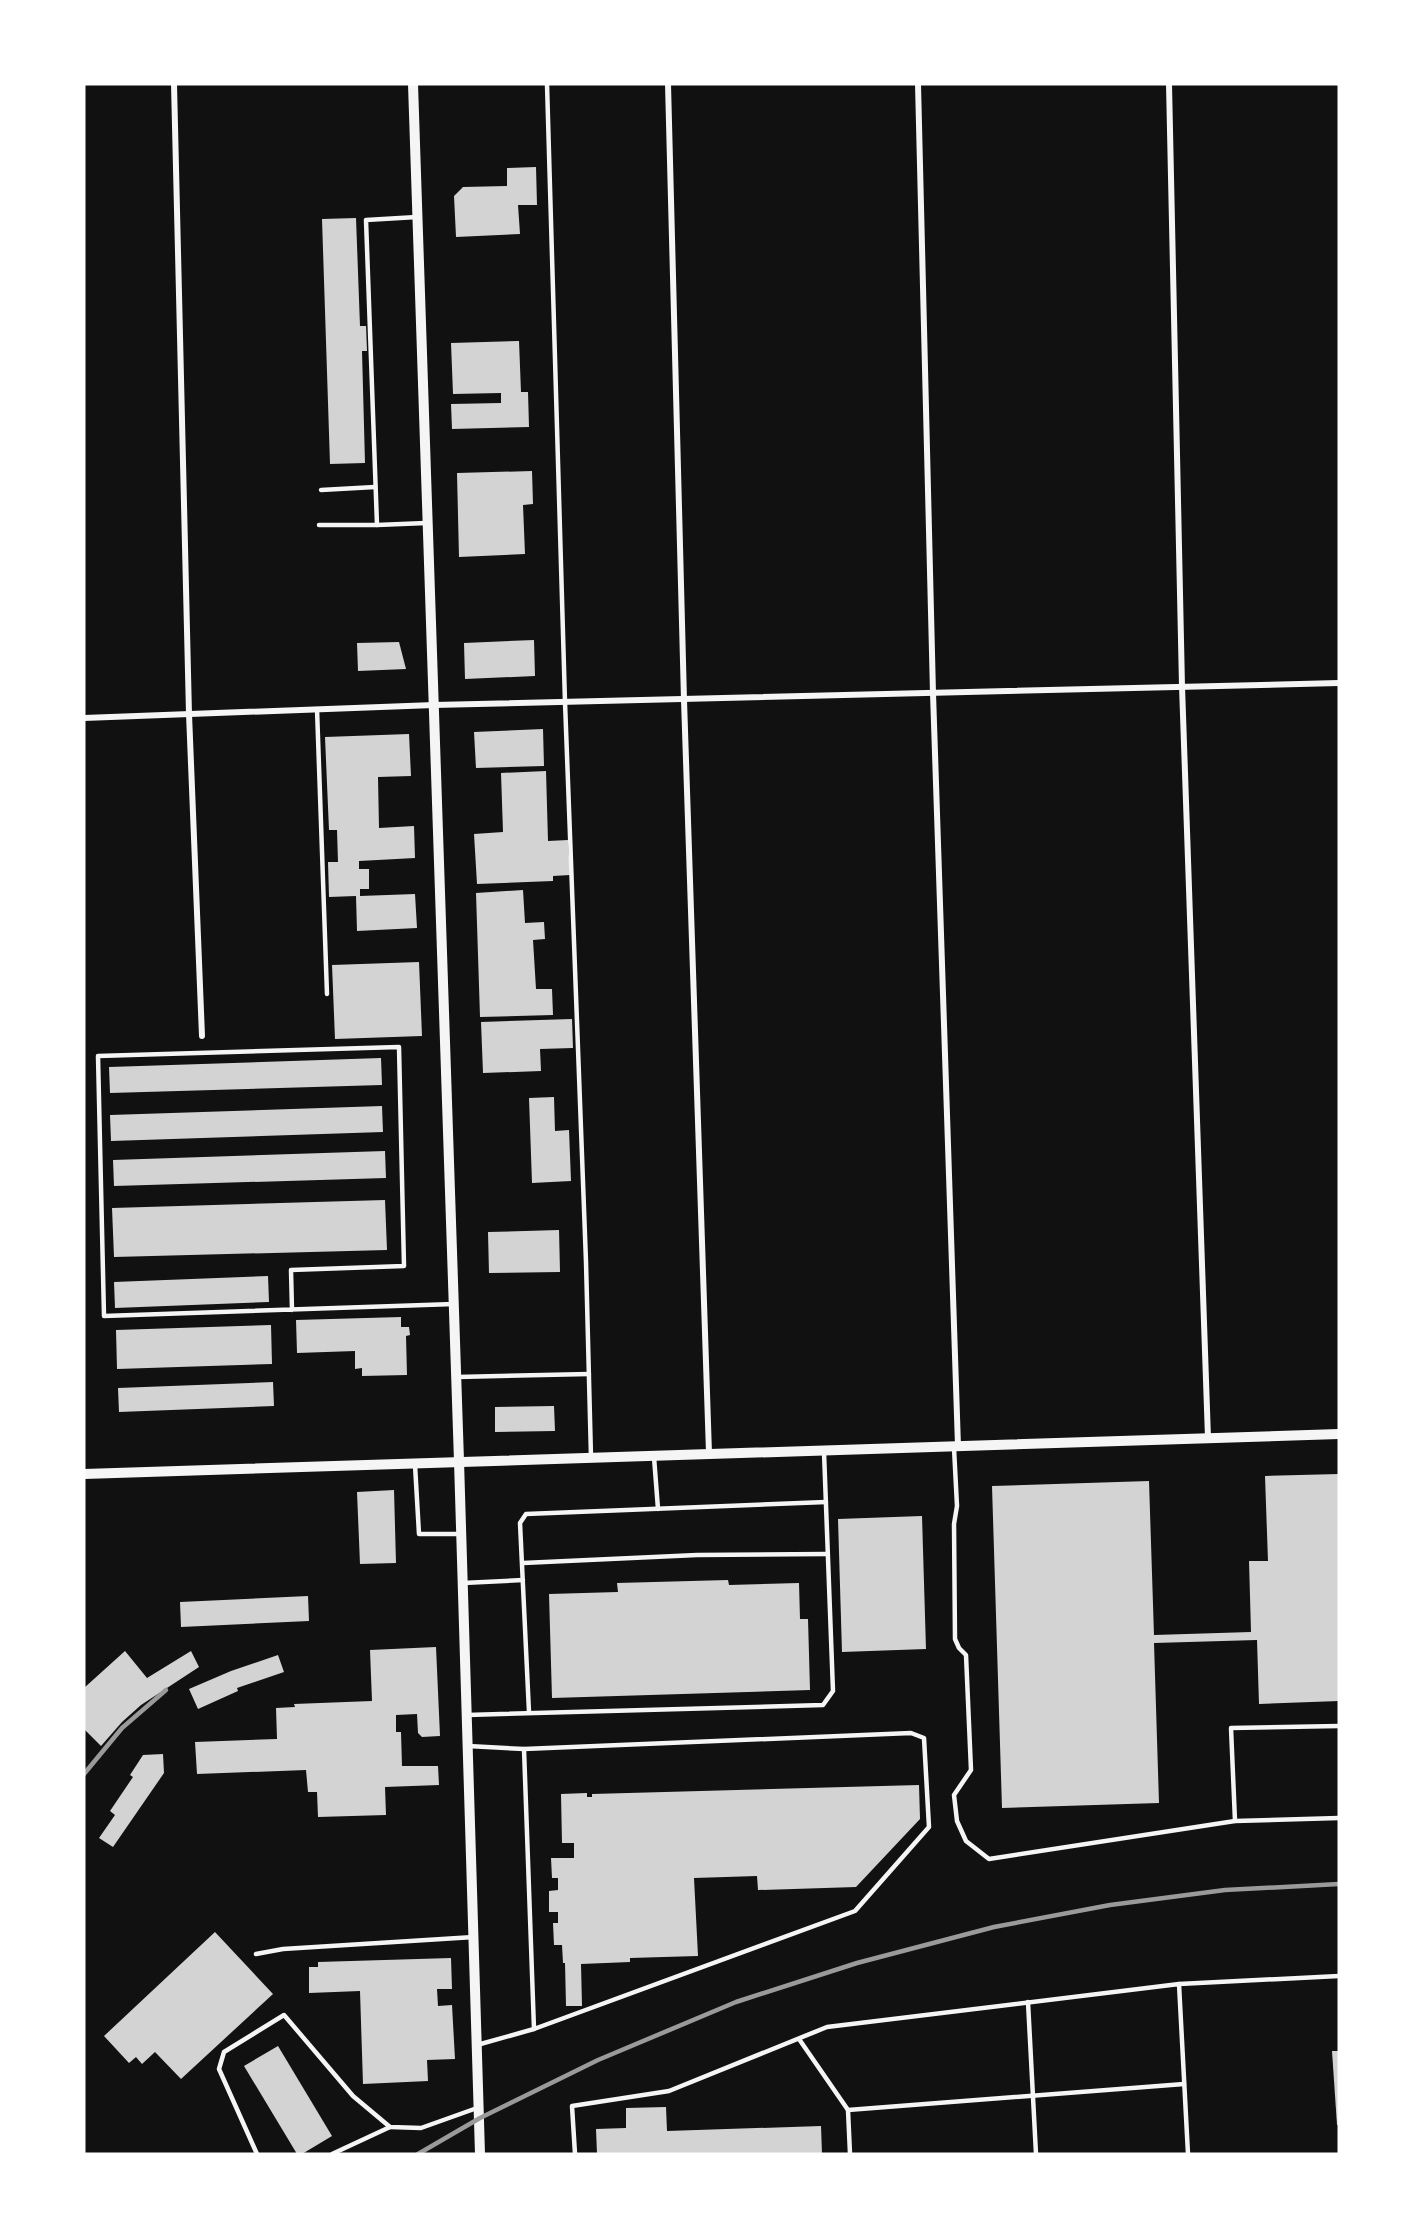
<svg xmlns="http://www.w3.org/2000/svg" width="1423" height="2238" font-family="'Space Grotesk',sans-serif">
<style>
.building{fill:#d3d3d3}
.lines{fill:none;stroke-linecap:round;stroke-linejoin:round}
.service{stroke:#f5f5f5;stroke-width:4.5}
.minor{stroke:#f5f5f5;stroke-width:6}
.tertiary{stroke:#f5f5f5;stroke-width:10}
.rail{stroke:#9a9a9a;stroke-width:4.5}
</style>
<rect width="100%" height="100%" fill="#111"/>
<g class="building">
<path d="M536,167L537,205H518L520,234L456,237L454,196L463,187L507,186V168Z"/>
<path d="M356,218L360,326H366L367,351H362L365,463L330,464L322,219Z"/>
<path d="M519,341L521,392H528L529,427L452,429L451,404L501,403V393L453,394L451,343Z"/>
<path d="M532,471L533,504L523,505L525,554L459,557L457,473Z"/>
<path d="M534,640L535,676L465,679L464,643Z"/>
<path d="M399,642L406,669L358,671L357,643Z"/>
<path d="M543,729L544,766L476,768L474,732Z"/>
<path d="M409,734L411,776L378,777L379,828L414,826L415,858L359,861V869H369V889H360V896L415,894L417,928L357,931L356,896L329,897L328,862H338L337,830H329L325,737Z"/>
<path d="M546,771L548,841L568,840L570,875L553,876V881L477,884L474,834L503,832L501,773Z"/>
<path d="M523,890L525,923L544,922L545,939L533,940L536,989H552L553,1015L480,1017L476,893Z"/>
<path d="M419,962L422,1036L335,1039L332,965Z"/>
<path d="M572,1019L573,1048L540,1049L541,1071L483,1073L481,1022Z"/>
<path d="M381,1058L382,1085L110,1093L109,1067Z"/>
<path d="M554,1097L555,1131L569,1130L571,1181L532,1183L529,1098Z"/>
<path d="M382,1106L383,1132L111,1141L110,1115Z"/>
<path d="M385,1151L386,1178L114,1186L113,1160Z"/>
<path d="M385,1200L387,1250L114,1257L112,1208Z"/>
<path d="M559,1230L560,1272L489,1273L488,1232Z"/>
<path d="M268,1276L269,1302L115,1308L114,1282Z"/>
<path d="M401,1317V1327H409L410,1335L406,1336L407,1375L362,1376V1368L355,1369V1351L297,1353L296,1320Z"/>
<path d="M271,1325L272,1364L117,1369L116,1330Z"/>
<path d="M273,1382L274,1406L119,1412L118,1388Z"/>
<path d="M554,1406L555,1431L495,1432V1407Z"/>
<path d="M1339,1474V1701L1259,1704L1257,1640L1154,1643L1159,1803L1002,1808L992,1486L1149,1481L1154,1635L1251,1632L1249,1561H1268L1265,1476Z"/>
<path d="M394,1490L396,1563L360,1564L357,1492Z"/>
<path d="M922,1516L926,1649L842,1652L838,1519Z"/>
<path d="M728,1580L729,1585L799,1583L800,1619H808L810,1690L552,1698L549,1594L618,1592L617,1583Z"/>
<path d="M308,1596L309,1621L181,1627L180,1602Z"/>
<path d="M436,1647L440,1736L422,1737L418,1733L417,1714L396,1715V1732H401L402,1766H438L439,1785L385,1787L386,1815L318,1817L317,1792H308L306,1770L197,1774L195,1742L277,1739L276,1708L295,1707L294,1704L372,1701L370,1650Z"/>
<path d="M125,1651L147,1678L191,1651L199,1667L141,1705L122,1722L101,1746L84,1729V1688Z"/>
<path d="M278,1655L284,1672L237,1688L238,1691L198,1709L189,1689L231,1671Z"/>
<path d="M163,1754L164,1773L113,1847L99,1838L115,1815L110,1811L133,1777L130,1775L143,1755Z"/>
<path d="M919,1785L920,1819L856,1887L758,1890L757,1876L694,1878L698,1956L630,1958V1962L581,1964L582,2006H566L565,1963H563L562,1945H554L553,1923H558V1912H549V1891L558,1890V1878H552L551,1858H574V1843H562L561,1794L587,1793V1797H592V1794Z"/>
<path d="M215,1932L273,1994L181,2079L155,2052L142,2064L136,2057L129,2063L104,2036Z"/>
<path d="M451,1958L452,1989H437L438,2006L452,2005L455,2059L427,2060L428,2081L363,2084L360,1991L309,1993V1967H318V1962Z"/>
<path d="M278,2046L332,2136L302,2154H297L244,2066Z"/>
<path d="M1332,2051H1339V2125H1337Z"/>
<path d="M666,2107L667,2131L821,2126L822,2154H597L596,2129L626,2128V2108Z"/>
</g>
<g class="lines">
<g class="service">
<path d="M547,84L565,702L586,1262L591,1457"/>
<path d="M417,217L366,220L377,525L426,523"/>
<path d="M321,490L375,487"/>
<path d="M319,525H377"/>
<path d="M317,709L327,994"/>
<path d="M292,1310L291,1270L404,1266L399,1047L98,1056L104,1316L454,1304"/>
<path d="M457,1377L589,1374"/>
<path d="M954,1448L957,1506L954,1524L955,1639L959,1648L966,1655L971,1770L954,1795L957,1821L966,1841L989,1859L1235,1821L1339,1818"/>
<path d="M654,1457L658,1509"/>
<path d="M415,1465L419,1534H461"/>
<path d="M523,1563L697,1555L827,1554"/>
<path d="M463,1583L523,1580"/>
<path d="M529,1712L520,1523L526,1514L826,1502"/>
<path d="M467,1715L823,1705L833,1691L824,1452"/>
<path d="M468,1746L524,1749L911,1733L924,1738L929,1827L855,1911L534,2029L477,2045"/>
<path d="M524,1749L534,2029"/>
<path d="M1235,1821L1231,1728L1339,1726"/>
<path d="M256,1954L283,1949L474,1937"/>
<path d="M1179,1984L1339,1976"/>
<path d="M1028,2002L1036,2154"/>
<path d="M799,2039L848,2110L1184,2084"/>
<path d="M848,2110L850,2154"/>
<path d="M257,2154L219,2069L224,2052L284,2015L353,2096L390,2127L421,2128L477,2108"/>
<path d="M332,2154L390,2127"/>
<path d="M575,2154L572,2106L669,2091L827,2027L1179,1984L1188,2154"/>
</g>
<g class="minor">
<path d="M174,84L189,714L202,1036"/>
<path d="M668,84L684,700L709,1453"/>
<path d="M918,84L933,693L958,1446"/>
<path d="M1169,84L1182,686L1208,1438"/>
<path d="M84,718L434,705L1339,683"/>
</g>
<g class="tertiary">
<path d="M413,84L459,1461L480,2154"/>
<path d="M84,1474L1339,1434"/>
</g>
<g class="rail">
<path d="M84,1774L122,1728L166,1690"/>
<path d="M418,2154L480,2118L598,2060L736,2002L857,1963L994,1927L1110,1905L1225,1890L1339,1884"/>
</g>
</g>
<rect width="1423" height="2238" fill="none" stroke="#ffffff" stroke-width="171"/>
</svg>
